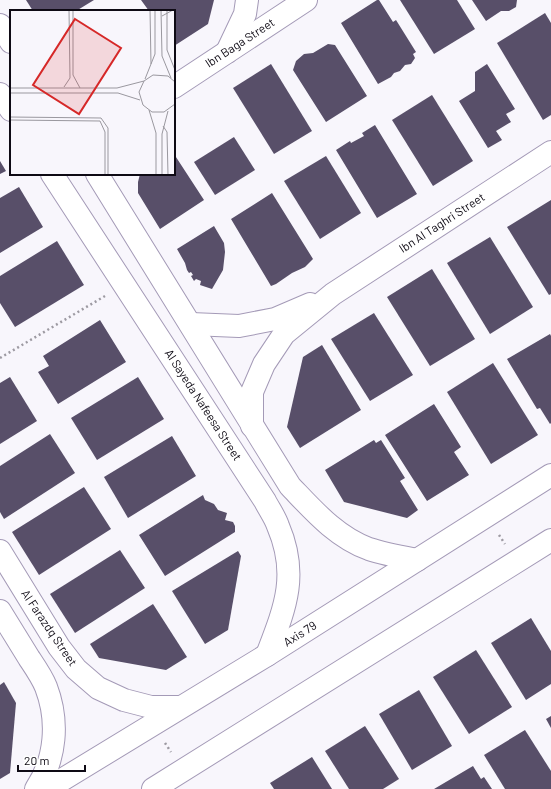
<svg xmlns="http://www.w3.org/2000/svg" width="551" height="789" font-family="Barlow,sans-serif">
<style>
.building{fill:#584f69}
.lines{fill:none;stroke-linecap:round;stroke-linejoin:round}
.minor-casing{stroke:#a49ab7;stroke-width:24}
.tertiary-casing{stroke:#a49ab7;stroke-width:24}
.secondary-casing{stroke:#a49ab7;stroke-width:24}
.path{stroke:#9d9aa2;stroke-width:2.5;stroke-dasharray:2 3;stroke-linecap:butt}
.minor{stroke:#fff;stroke-width:22}
.tertiary{stroke:#fff;stroke-width:22}
.secondary{stroke:#fff;stroke-width:22}
.labels{text-anchor:middle;stroke-width:4;stroke-linejoin:round;paint-order:stroke}
.street-label{font-size:12px;fill:#0e0a14;stroke:#fff}
.inset-road{fill:none;stroke:#9a989f;stroke-width:1}
.view{fill:#d62828;fill-opacity:0.15;stroke:#d62828;stroke-width:2}
.inset-edge{fill:none;stroke:#0e0a14;stroke-width:2}
</style>
<rect width="100%" height="100%" fill="#f8f6fc"/>
<g class="building">
<path d="M26,0H94L76,11H33Z"/>
<path d="M141,0H214L208,24L174,46V11H149Z"/>
<path d="M377,0H379L393,22L396,20L416,52L413,54L415,58L411,64L405,65L400,71L394,73L391,77L378,84L341,23Z"/>
<path d="M400,0H457L475,29L434,54Z"/>
<path d="M472,0H517L516,7L509,11H501L486,21Z"/>
<path d="M545,13L551,23V115L543,120L497,43Z"/>
<path d="M328,44L335,45L367,96L326,122L293,70L296,61L304,54L313,53Z"/>
<path d="M271,64L312,131L274,154L233,88Z"/>
<path d="M487,64L515,109L506,114L511,122L496,131L502,140L488,148L459,101L475,91V72Z"/>
<path d="M432,95L473,161L433,186L392,120Z"/>
<path d="M375,125L417,194L377,218L336,150L350,141L351,143L364,136L362,133Z"/>
<path d="M234,137L255,170L215,195L194,162Z"/>
<path d="M174,154L204,200L160,229L138,193V182L140,174H174Z"/>
<path d="M326,156L361,213L320,239L284,181Z"/>
<path d="M0,161L6,171L0,174Z"/>
<path d="M19,187L43,227L0,253V198Z"/>
<path d="M272,193L313,259L305,267L292,273L276,284L271,286L231,219Z"/>
<path d="M551,200V294L549,295L507,227Z"/>
<path d="M214,226L224,243L225,252L223,270L212,289L200,285L201,281L196,279L194,281L191,276L193,275L191,272L189,273L187,270L185,263L177,249Z"/>
<path d="M490,237L533,307L490,334L447,263Z"/>
<path d="M57,241L84,285L15,327L0,303V276Z"/>
<path d="M432,269L475,339L430,366L387,297Z"/>
<path d="M374,313L413,375L370,401L331,339Z"/>
<path d="M100,320L126,362L58,404L38,372L49,366L43,356Z"/>
<path d="M550,334L551,336V423L550,424L540,408L537,409L507,359Z"/>
<path d="M322,345L361,410L300,448L287,427L303,357Z"/>
<path d="M493,363L538,435L491,464L447,392Z"/>
<path d="M10,377L37,421L0,444V383Z"/>
<path d="M138,377L164,419L97,460L71,418Z"/>
<path d="M434,404L461,447L454,452L469,475L427,501L385,435Z"/>
<path d="M50,434L75,473L4,519L0,512V466Z"/>
<path d="M172,436L196,476L128,518L104,477Z"/>
<path d="M374,440L376,443L381,440L405,478L400,481L418,510L407,518L344,502L325,470Z"/>
<path d="M84,487L111,529L39,575L12,532Z"/>
<path d="M203,495L205,500L214,504L218,510L227,513L225,520L233,522L235,526V532L165,576L139,535Z"/>
<path d="M120,550L145,588L75,633L50,594Z"/>
<path d="M238,551L241,556L228,630L205,644L172,591Z"/>
<path d="M153,604L187,657L166,670L99,658L90,644Z"/>
<path d="M531,618L551,651V684L526,700L491,643Z"/>
<path d="M476,650L512,707L469,734L433,677Z"/>
<path d="M4,682L16,703L10,773L0,779V685Z"/>
<path d="M419,690L452,746L412,770L379,714Z"/>
<path d="M551,716V728L546,719Z"/>
<path d="M365,726L399,779L383,789H349L325,751Z"/>
<path d="M525,730L551,771V789H505L484,755Z"/>
<path d="M312,757L332,789H274L270,783Z"/>
<path d="M473,766L481,779L484,777L492,789H434Z"/>
</g>
<g class="lines">
<g class="minor-casing">
<g id="minor">
<path d="M227,52L245,14L247,0"/>
<path d="M174,87L306,0"/>
<path d="M191,324L239,326L275,319L310,304"/>
<path d="M252,426V392L264,364L284,334L333,294L551,152"/>
<path d="M0,551L59,647L76,669L98,688L124,700L151,707H179"/>
<path d="M0,611C10,627 19,642 29,658C35,667 42,677 46,687C59,721 56,759 36,789"/>
</g>
</g>
<g class="tertiary-casing">
<g id="tertiary">
<path d="M0,25L11,42"/>
<path d="M0,94L11,110"/>
<path d="M52,174L265,501C269,509 275,517 278,526C299,575 285,608 267,655"/>
<path d="M97,174L290,486C313,510 336,537 369,549C384,554 401,557 417,560"/>
</g>
</g>
<g class="secondary-casing">
<g id="secondary">
<path d="M47,789L267,655L551,475"/>
<path d="M153,789L551,540"/>
</g>
</g>
<g class="path">
<path d="M0,358L105,296"/>
<path d="M499,535L505,544"/>
<path d="M165,743L171,752"/>
</g>
<use href="#minor" class="minor"/>
<use href="#tertiary" class="tertiary"/>
<use href="#secondary" class="secondary"/>
</g>
<g class="labels">
<g class="street-label">
<text transform="translate(240 43) rotate(-33)" y="4">Ibn Baga Street</text>
<text transform="translate(442 223) rotate(-33)" y="4">Ibn Al Taghri Street</text>
<text transform="translate(203 405) rotate(57)" y="4">Al Sayeda Nafeesa Street</text>
<text transform="translate(49 628) rotate(56)" y="4">Al Farazdq Street</text>
<text transform="translate(300 634) rotate(-32)" y="4">Axis 79</text>
</g>
</g>
<g transform="translate(10 10)">
<rect width="165" height="165" fill="#f8f6fc"/>
<path class="inset-road" d="M63,0V65L70,78M140,0L141,54M151,0L152,46L161,68M157,0V40L165,60M152,6L163,0M135,69L145,44V0M165,72L158,66L143,65L134,71L129,82L133,95L142,102H154L165,94M54,77L60,68L59,0M0,78H107L134,71M0,83H108L130,90M139,100L146,123V165M0,107L91,108L98,118V165M0,110L90,111L95,122V165M153,116L157,122L158,165M152,165V124L158,101"/>
<path class="view" d="M65,9L111,38L69,104L23,75Z"/>
<rect width="165" height="165" class="inset-edge"/>
</g>
<path d="M18 765v6h67v-6" fill="none" stroke="#0e0a14" stroke-width="2"/>
<text x="24" y="765" font-size="12" fill="#0e0a14" stroke="#ffffff" stroke-width="3" paint-order="stroke">20 m</text>
</svg>
